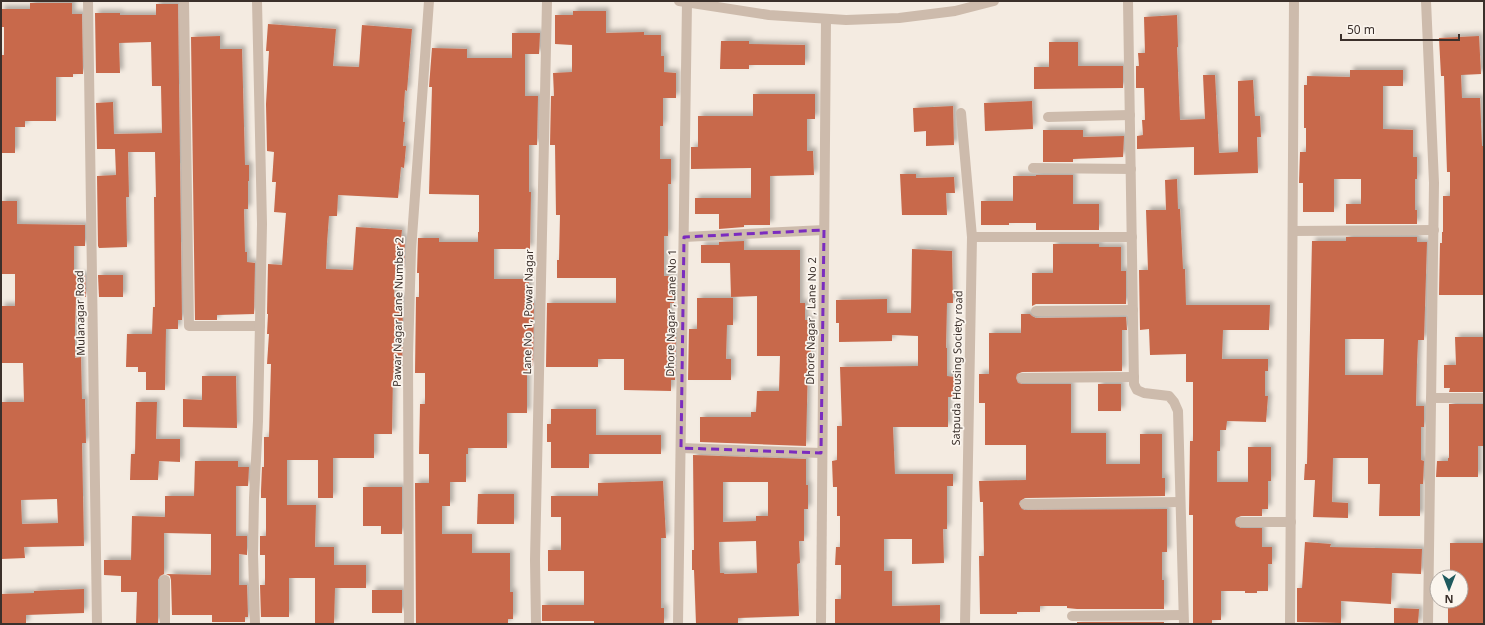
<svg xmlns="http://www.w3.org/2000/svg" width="1485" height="625" font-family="'Noto Sans',sans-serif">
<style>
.building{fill:#c8694b;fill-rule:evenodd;filter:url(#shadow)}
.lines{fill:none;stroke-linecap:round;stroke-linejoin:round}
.minor{stroke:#cdbbac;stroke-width:10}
.marked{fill:none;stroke:#7b2cbf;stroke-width:3;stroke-dasharray:8 5;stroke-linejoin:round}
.labels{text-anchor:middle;stroke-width:3.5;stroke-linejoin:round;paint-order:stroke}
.street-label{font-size:11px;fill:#3b302b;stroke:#fbf5ee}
</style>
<defs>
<filter id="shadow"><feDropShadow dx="3.5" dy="-3.5" stdDeviation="2" flood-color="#0004"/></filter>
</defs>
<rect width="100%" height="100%" fill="#f4ebe1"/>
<g class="building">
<path d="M30,3H72V14H82L83,74H73V77H56V121H25V127H15V153H1V55H4V27H1V9H30Z"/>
<path d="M156,4H178L182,320H178V329H166L165,390H146V372H138V367H126L127,334H152L153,307H155L154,197H156L155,152H128L129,197H126L127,247L99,248L98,246L97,176L116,175L115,149H97L96,103L113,102L114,134L162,133L161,86H152L151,42L119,43L120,73H96L95,13H120V15H156Z"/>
<path d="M573,11H606V33L644,32V35H661V56H664V72L676,73V98H663V126H660V159H671V184H668V236H664V276H674V303H670V329H676L675,380H671V391L624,390V359H598V367H546L547,303H616V278H557V260H559L560,215H556L555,145H550L551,96H554L553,73L572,72V45L555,44V15H573Z"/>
<path d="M1177,15L1178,47H1177L1180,120L1205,119L1203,75H1215L1219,153L1238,152V81L1253,80L1255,116H1260L1261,137H1257L1258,173L1194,175V147L1137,149V136L1143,135L1142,120H1145L1144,88H1136V66H1139L1138,53H1145L1144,17Z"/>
<path d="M268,24L336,29L333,66L359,67L362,25L412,29L407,91L405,90L403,122H405L403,146H406L404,168L401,167L398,198L338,195L337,216H329L327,243L326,269L353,270L356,227L402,230L401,238H405L404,272H395L394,297H403L402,373H393L392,434H374V458H333V498H318V460H287V505H316L315,547H334V565H366V588H335L334,624H315V578H289V617H261L260,585H265V555H260V536H266V498H261V491L262,467H264V437H269L271,364H267L269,334H267L268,314H267L268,264L282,265L286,213L274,212L276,182H272L274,152L267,151L266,104L269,51H266Z"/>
<path d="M512,33H540L539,54H525V96H538L537,145H529V192H531L530,249H494V279H529V303H534L533,366H527V413H507V448H468V454H466V482H450V506H442V534H472V553H510V592H513V619H508V624H416L415,483H429V454H419L420,404H425V373H415L416,297H419V273H417L418,238H439V242H478V232H479V195L429,194L432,87H429L432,48L467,49V58H512Z"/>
<path d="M220,36V49H242L245,165H249V181H248V209H244L245,252H247V262L255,263L254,314L217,315V320H195L191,37Z"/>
<path d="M1479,36L1481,74L1461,75L1462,98H1480L1482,146H1484V295H1439L1440,243H1442V232H1443V196H1450V172H1447L1444,76H1441L1439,38Z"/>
<path d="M721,41H749V44L805,45V65H749V69H720Z"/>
<path d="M1049,42H1078V66H1123V88L1034,89V67H1049Z"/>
<path d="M1350,70H1403V86H1383V129L1413,130V157H1417V179H1415V210H1417V224H1346V204H1361V179H1334V212H1303V183H1299L1300,152H1306V128H1304V85H1307V76L1350,77Z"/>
<path d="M753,94H815V119H807V151H813L814,175L770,176V225H744V227L719,229V214H695V198H751V168L691,169V147H698V116H753Z"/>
<path d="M1032,101L1033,129L985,131L984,103Z"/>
<path d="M953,106L954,145L926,146V131L914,132L913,108Z"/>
<path d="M1043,130H1083V137L1124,136L1123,157L1073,159V162H1043Z"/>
<path d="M900,174H916V178L954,177L955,193H946L947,215H902Z"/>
<path d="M1036,175H1073V204H1099V230H1036V223H1009V225H981V201H1013V176H1036Z"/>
<path d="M1177,179L1178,209H1180L1183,269H1185L1186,305H1270L1269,330H1223L1222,359H1268V371H1265V396H1268L1266,422L1227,421L1226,430H1220V451H1217V482H1248V447H1271V481H1268V509H1262V516H1241L1236,518L1235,522L1236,526L1241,528H1262V547H1272V564H1268V591H1257V593H1245V591H1221V620H1212V624H1193V515H1189L1190,441H1193V382H1186V354L1150,355L1149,329L1140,330L1139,270H1148L1146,210H1166L1165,180Z"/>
<path d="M1,201H17V224L85,225V246H74V275H85L86,297H76L75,326V358L81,357L82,399H85L86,443H82L84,546L24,547L25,558L1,559V402H24L23,363H1V306H15V274H1ZM57,499L58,523L22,524L21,500Z"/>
<path d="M1346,237H1417V242H1427L1424,340H1418L1417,364L1416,406H1424V427H1421V460L1424,461L1423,484H1420V516H1379L1380,484H1368V458H1333L1332,502L1348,503V518L1313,517L1315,480H1304L1305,464H1307L1312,241H1346ZM1345,339H1384L1383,375H1345Z"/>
<path d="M744,241V250H800V303H805V320H811V362H808L806,446L700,442V417H751V412H756L757,391H779L780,356H757V296L731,297L730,263H701V245H719V242Z"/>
<path d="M1053,244H1099V247H1121V271H1126V304H1036L1032,306V273H1053Z"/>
<path d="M912,249L952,251L953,303H947L946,348H947V376L955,377L954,397H948V427H893L895,474H953V486H947V529H943L944,563L912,564V539H884V571H892V606L940,605V624H835V599H841V565H835L836,547H840V516H837V487H833L832,461L837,460V426H842L840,367L918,366V336L892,335V341L839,342V323H836V300L887,299V313H911Z"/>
<path d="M98,275H123V297H99Z"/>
<path d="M697,298H733V325H727L726,359H731V380H688L689,329H697Z"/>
<path d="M1021,314H1030L1032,316L1036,318L1126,317L1127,330H1122V371L1022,372L1017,374L1016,378L1018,383L1022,384H1071V433H1106V464H1140V434H1162V478H1165V496L1025,498L1020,501L1019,504L1022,509L1025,510L1167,509V552H1162V580H1164V609H1077L1067,608V606H1040V612H1017V614H980L979,556H984L983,502H980L979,481L1026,480V445H985V403H979V374H989V333H1021Z"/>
<path d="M1455,337H1484V392H1449L1450,388H1444V365H1456Z"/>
<path d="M202,376H236L237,428L183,427V399L202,400Z"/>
<rect x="1098" y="384" width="23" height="27"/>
<path d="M136,402H157L156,439H180V462L159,461L158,480H130L131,454H135Z"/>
<path d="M1449,404H1484V446H1478V477H1436L1437,461H1448V458H1449Z"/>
<path d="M551,409H596V435H661V454H589V468H551V442H547V424H551Z"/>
<path d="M693,455L806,459V485H808V509H804V541H799L800,563L797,564L799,616L738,618V624H696L694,570H692V550H694ZM723,482H768V516H756V521L723,522ZM756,541L757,573L724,574V573H720L719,542Z"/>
<path d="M195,461H238V467H249L248,486H236V536H247V555L239,554V585H247L248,617H245V622H212V615H172L171,580L170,576L166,574L211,575V534L164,533V574L160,576L158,580V624H136L137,592H121V576L104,575V560H131L132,516L165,517V496H194Z"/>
<path d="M663,481L666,538H661V608H664V624H594V621H542V605H584V571H548V550H561V517H551V496H598V483Z"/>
<path d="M363,487H402V534H381V526H363Z"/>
<path d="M478,494H514V524H477Z"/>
<path d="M1305,542L1331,544L1330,547L1422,549L1421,574L1392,573L1391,604L1341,601V623L1297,622V588H1302Z"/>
<path d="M1450,543H1484V624H1448V601H1461V577H1450Z"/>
<path d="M84,589V613L26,615V624H1V594L34,593V591Z"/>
<rect x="372" y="590" width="30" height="23"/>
<path d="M1394,608L1419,609L1418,624H1394Z"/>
<rect x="1077" y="622" width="87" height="2"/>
</g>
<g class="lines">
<g class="minor">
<path d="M88,1L97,624"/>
<path d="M184,1L189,326H260"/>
<path d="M679,1L769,15L846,20L899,18L955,11L994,1"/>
<path d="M1128,1L1134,384L1137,390L1144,393L1169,396L1174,402L1178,411L1184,624"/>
<path d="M1426,1L1434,183L1428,624"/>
<path d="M961,113L972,237L965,624"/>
<path d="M1048,117L1130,115"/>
<path d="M1033,168L1131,169"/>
<path d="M1293,231L1434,230"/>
<path d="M684,237L824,230"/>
<path d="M972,237H1132"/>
<path d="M1036,311L1133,310"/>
<path d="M1022,378L1134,377"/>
<path d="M1431,398H1484"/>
<path d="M681,448L821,453"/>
<path d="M1025,504L1180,502"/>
<path d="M1241,522H1291"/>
<path d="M165,580V624"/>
<path d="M1072,616L1183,615"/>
<path d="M255,624L253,554L254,498L258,421L262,224L257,1"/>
<path d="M409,624L408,356L411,251L429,1"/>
<path d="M536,624L535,560L547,1"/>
<path d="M678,624L687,2"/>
<path d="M821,624L826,19"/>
<path d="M1290,624L1294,1"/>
</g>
</g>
<path class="marked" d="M824,230L821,453L681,448L684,237Z"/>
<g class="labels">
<g class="street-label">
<text transform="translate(398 312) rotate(-89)" y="4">Pawar Nagar Lane Number 2</text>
<text transform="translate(528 312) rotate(-89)" y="4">Lane No 1, Powar Nagar</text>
<text transform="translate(80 313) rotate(-91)" y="4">Mulanagar Road</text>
<text transform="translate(671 313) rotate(-89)" y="4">Dhore Nagar , Lane No 1</text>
<text transform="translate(811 321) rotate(-89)" y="4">Dhore Nagar , Lane No 2</text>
<text transform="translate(957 368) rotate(-89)" y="4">Satpuda Housing Society road</text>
</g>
</g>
<rect width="1485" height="625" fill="none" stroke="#3b302b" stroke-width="4"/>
<g transform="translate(1449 589) rotate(180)"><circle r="19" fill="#fbf5ee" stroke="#aea6a0"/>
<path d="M0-3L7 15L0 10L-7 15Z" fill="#1f5a5e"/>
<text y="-6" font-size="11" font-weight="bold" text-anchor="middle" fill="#3b302b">N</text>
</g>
<path d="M1341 34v6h118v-6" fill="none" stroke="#3b302b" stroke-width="2"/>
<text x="1347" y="34" font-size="12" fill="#3b302b" stroke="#fbf5ee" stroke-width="3" paint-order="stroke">50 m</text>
</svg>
